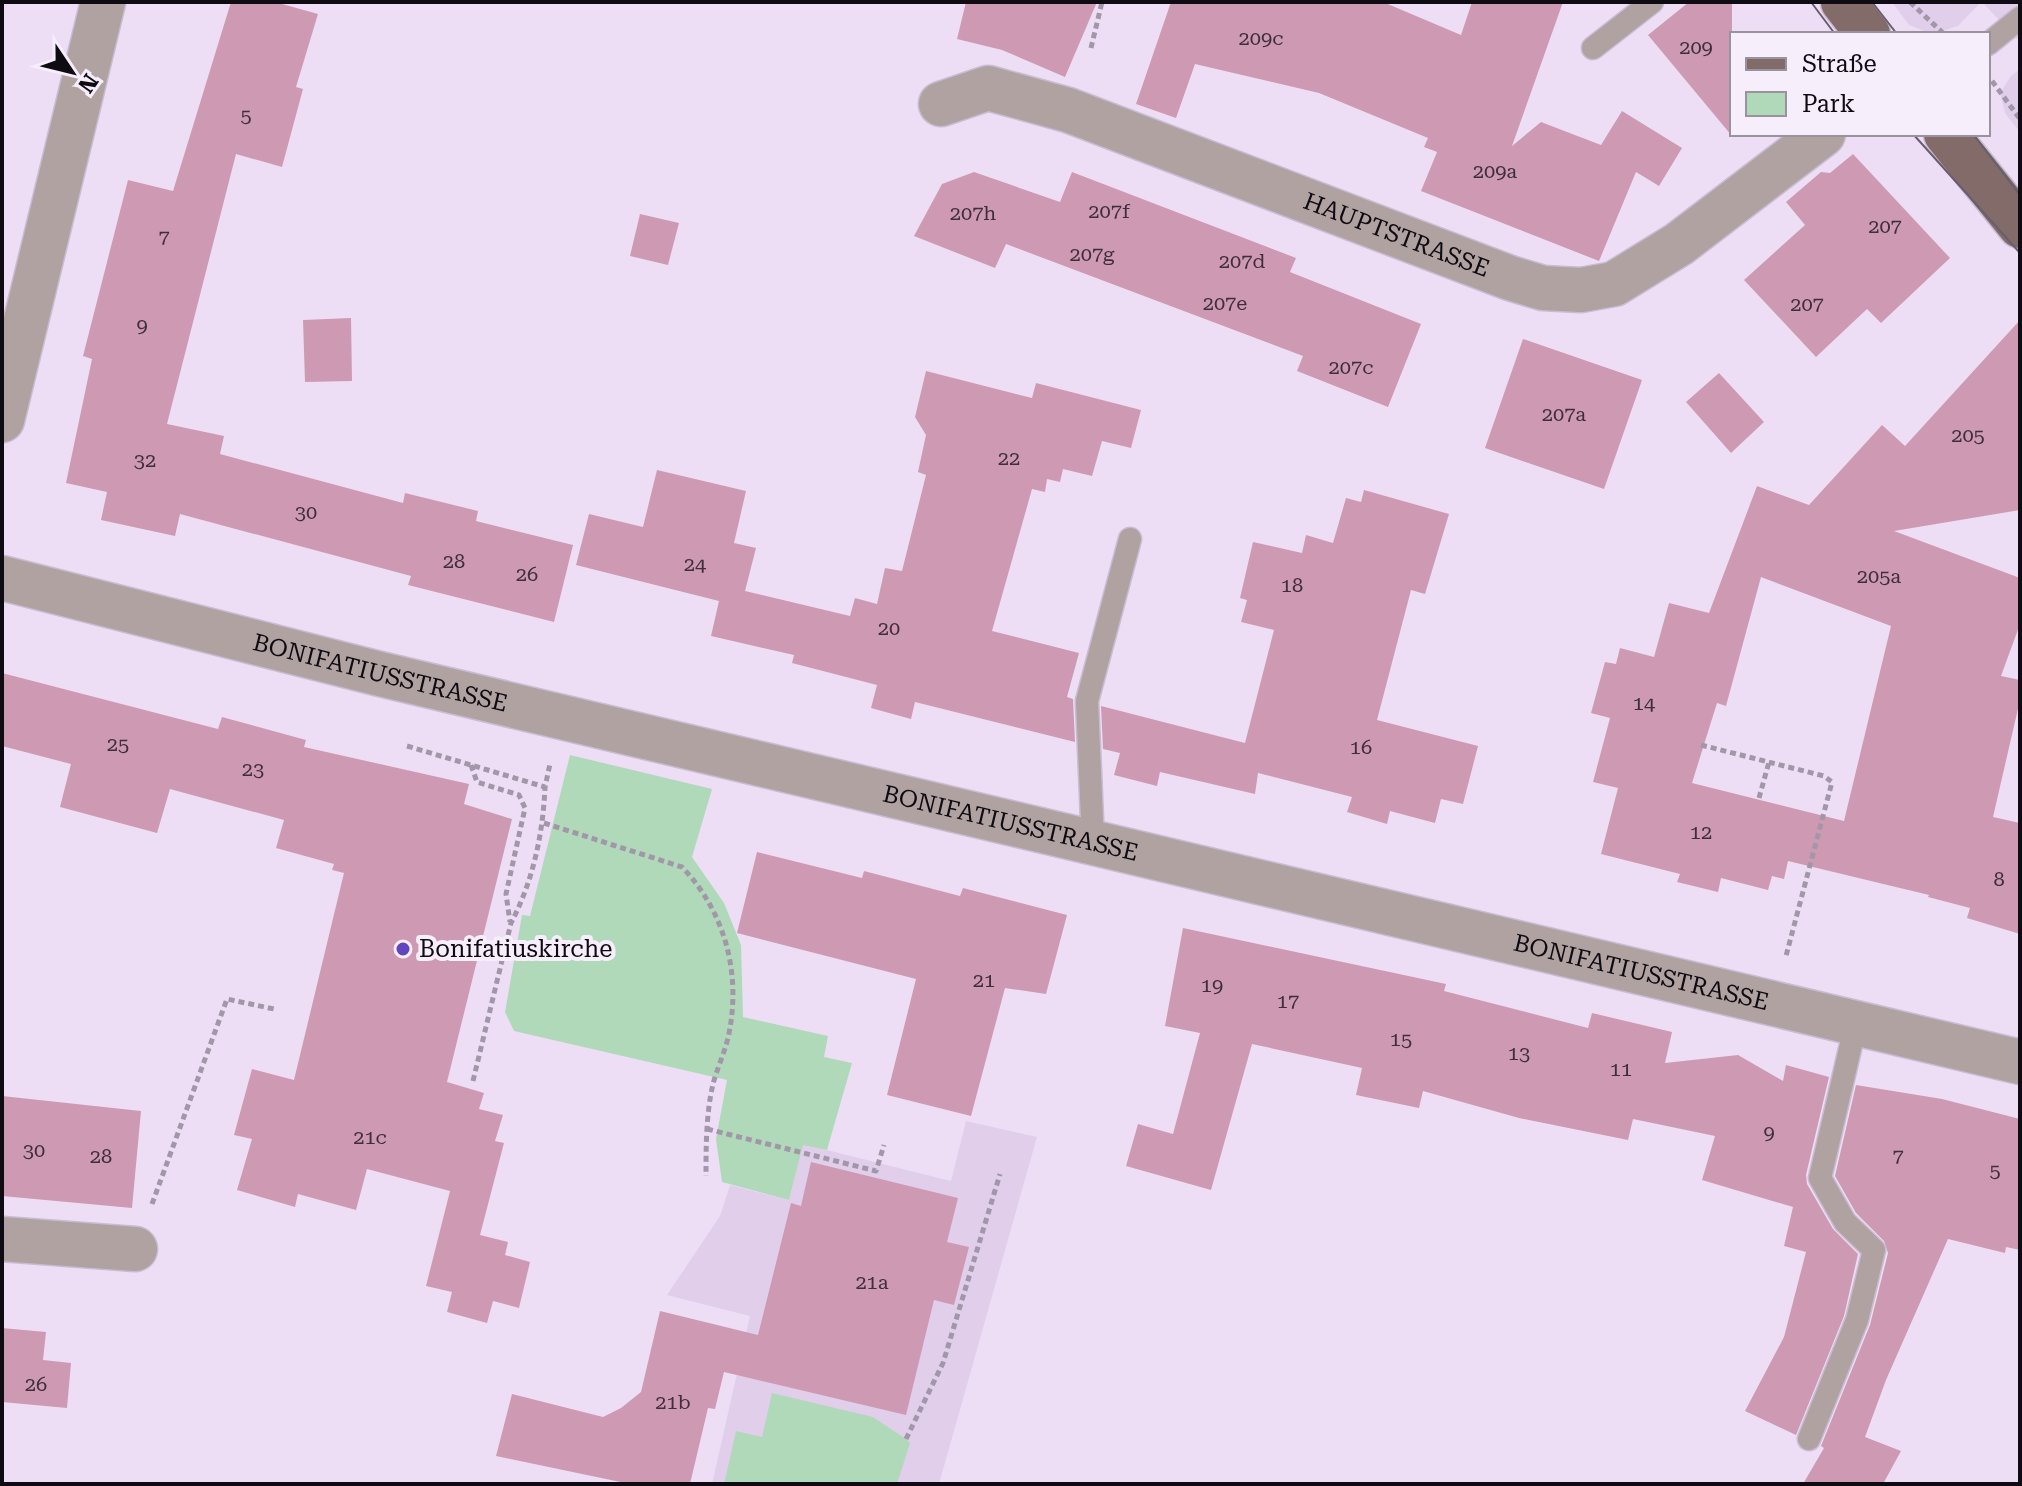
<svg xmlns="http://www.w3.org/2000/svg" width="2022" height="1486" font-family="'Roboto Serif',serif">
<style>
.built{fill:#e1ceeb}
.green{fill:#b0d9ba}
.building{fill:#ce9ab3;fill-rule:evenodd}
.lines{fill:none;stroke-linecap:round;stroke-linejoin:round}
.lane-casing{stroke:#c9bcd2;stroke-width:25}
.street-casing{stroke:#c9bcd2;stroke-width:47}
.primary-casing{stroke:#c9bcd2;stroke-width:47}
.path{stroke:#a297a9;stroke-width:5;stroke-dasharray:6 4;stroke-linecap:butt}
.lane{stroke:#b0a2a1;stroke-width:22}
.street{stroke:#b0a2a1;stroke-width:44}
.primary{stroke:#826b68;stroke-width:44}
.tram{stroke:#675f6d;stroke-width:2}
.poi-dot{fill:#6145be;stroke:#f7eefc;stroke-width:3}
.labels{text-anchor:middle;stroke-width:8;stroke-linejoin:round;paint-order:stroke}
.number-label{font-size:20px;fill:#3f2f3a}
.street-label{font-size:24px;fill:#0f0b12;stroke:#f7eefc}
.poi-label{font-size:24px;fill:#0f0b12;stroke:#f7eefc;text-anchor:start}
</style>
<rect width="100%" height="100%" fill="#eddef6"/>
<g class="built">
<path d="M1892,2H1981L1958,26L1932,34L1909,25Z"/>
<path d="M1982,2H2020V42Z"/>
<path d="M2020,69V132L2005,113L2000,93L2011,76Z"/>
<path d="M966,1121L1037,1137L939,1484H712L750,1316L667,1295L720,1216L730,1185L789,1200L803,1144L951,1181Z"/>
</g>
<g class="green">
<path d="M570,755L712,789L692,857L724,903L741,945L743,1017L828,1036L824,1057L852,1063L827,1150L803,1145L789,1200L722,1182L716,1139L727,1080L514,1031L505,1012L522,915L530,916Z"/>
<path d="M772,1393L873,1417L906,1439L910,1443L897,1484H724L736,1431L762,1437Z"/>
</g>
<g class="building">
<path d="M231,2H275L318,14L296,87L303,89L282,167L236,154L167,424L224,436L220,454L403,503L405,493L478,511L476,521L573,545L554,622L408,585L411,576L180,514L175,536L101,520L107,492L66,483L92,359L83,356L128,180L173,191Z"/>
<path d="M966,2H1097L1065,77L1002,50L957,39Z"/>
<path d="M1171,2H1383L1461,35L1472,2H1563L1512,146L1541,122L1601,145L1622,111L1682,148L1659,186L1636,172L1599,261L1421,191L1437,152L1424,147L1428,138L1319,93L1195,64L1176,118L1136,104Z"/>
<path d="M1689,2H1732V136L1648,35Z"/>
<path d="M1853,154L1950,258L1881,323L1867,309L1816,357L1744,280L1805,225L1786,202L1821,172L1830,173Z"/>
<path d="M974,172L1060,202L1072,172L1296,258L1290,272L1421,324L1388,407L1297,371L1303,356L1006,244L995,268L914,236L942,184Z"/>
<path d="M640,214L679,223L668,265L630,256Z"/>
<path d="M351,318L352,381L305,382L303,320Z"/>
<path d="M2020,320V510L1894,531L2020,578V624L2001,676L2020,680V700L1993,817L2020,823V934L1967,918L1970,908L1928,897L1929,895L1788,861L1784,879L1772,876L1768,890L1721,878L1718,892L1677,882L1680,874L1601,854L1618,788L1593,782L1610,718L1591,713L1605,662L1616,664L1620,648L1654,657L1669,603L1709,613L1757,486L1809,505L1882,425L1905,446ZM1761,577L1891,626L1844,821L1692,783L1717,703L1726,706Z"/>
<path d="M1523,339L1642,380L1604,489L1485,448Z"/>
<path d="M926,371L1032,398L1036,383L1141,410L1131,448L1102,441L1092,476L1063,469L1060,482L1047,479L1045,492L1032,489L992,631L1079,653L1067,697L1073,699L1075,742L915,702L911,719L871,708L877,685L792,663L794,655L711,636L719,601L576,565L589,514L643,527L657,470L746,491L734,543L756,548L745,591L850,616L855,598L877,604L885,568L902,571L926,475L918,472L926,435L915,417Z"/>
<path d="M1719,373L1764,422L1731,453L1686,402Z"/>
<path d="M1364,490L1449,514L1425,594L1411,590L1377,720L1478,746L1463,804L1441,799L1435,823L1390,811L1387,824L1347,812L1352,797L1258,773L1255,794L1160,772L1157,786L1114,775L1120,753L1103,749L1101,706L1245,743L1274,630L1241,622L1247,600L1240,598L1253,542L1302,553L1306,535L1333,543L1346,498L1361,502Z"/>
<path d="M2,673L218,729L222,717L306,740L304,747L469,784L464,804L512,819L447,1082L484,1093L479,1109L503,1115L495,1141L504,1143L480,1235L508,1242L505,1255L530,1262L519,1308L493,1301L487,1323L447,1312L452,1292L426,1286L450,1191L367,1169L356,1210L298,1194L295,1207L237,1190L252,1139L234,1135L252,1069L294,1080L344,873L332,870L334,864L276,848L284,820L170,789L157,833L60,807L71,764L2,746Z"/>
<path d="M757,852L862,878L864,871L960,896L963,888L1067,915L1046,994L1005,988L971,1116L887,1095L916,979L737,933Z"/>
<path d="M1183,928L1446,984L1444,991L1588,1028L1592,1013L1672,1032L1665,1063L1738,1055L1783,1081L1786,1065L1829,1077L1806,1175L1807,1184L1833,1229L1858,1254L1844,1316L1796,1435L1745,1411L1784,1337L1806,1252L1784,1246L1793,1207L1702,1180L1715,1136L1633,1119L1628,1140L1519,1118L1423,1091L1419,1108L1356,1095L1362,1068L1252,1044L1211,1190L1126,1166L1138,1124L1173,1134L1200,1033L1165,1026Z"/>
<path d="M1856,1085L1942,1099L2020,1119V1250L2006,1247L2005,1253L1948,1239L1886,1380L1865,1437L1901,1451L1883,1484H1803L1824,1448L1821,1446L1870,1325L1888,1253L1884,1241L1856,1213L1835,1176Z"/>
<path d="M2,1096L141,1111L132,1208L2,1196Z"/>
<path d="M811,1162L958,1198L947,1242L969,1247L954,1305L934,1300L906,1415L724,1372L715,1409L708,1408L690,1484H630L496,1456L512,1394L603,1417L621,1408L641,1392L660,1311L758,1335L791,1203L801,1206Z"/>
<path d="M2,1328L46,1332L43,1360L71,1363L67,1408L2,1402Z"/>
</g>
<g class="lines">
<g class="lane-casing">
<g id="lane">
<path d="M1988,44L2020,18"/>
<path d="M1593,48L1652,2"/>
<path d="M1093,843L1087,701L1130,539"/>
<path d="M1809,1439L1857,1320L1874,1250L1845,1222L1820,1178L1856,1023"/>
</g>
</g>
<g class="street-casing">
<g id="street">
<path id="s1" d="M941,104L988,88L1068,110L1510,278L1543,288L1581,290L1614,284L1679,244L1823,134"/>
<path d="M2,420L103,2"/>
<path id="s2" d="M2,578L380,674L2020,1062"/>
<path d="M2,1239L135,1249"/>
</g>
</g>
<g class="primary-casing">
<g id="primary">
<path d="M1843,2L1868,34"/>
<path d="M1946,134L2020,226"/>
</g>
</g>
<g class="path">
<path d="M1910,2L1944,34"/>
<path d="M1091,48L1102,2"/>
<path d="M1992,81L2020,119"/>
<path d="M1701,745L1824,776L1832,782L1786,956"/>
<path d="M407,746L545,787L550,764"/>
<path d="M471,765L477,782L519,795L525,808L506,894L510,922"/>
<path d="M1759,798L1769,762"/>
<path d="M544,823L682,867C726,913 742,976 728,1038C724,1054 717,1069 713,1084C706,1114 706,1146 706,1176"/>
<path d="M473,1081L511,923C533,881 543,834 545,787"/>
<path d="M707,1129L876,1171L884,1145"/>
<path d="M152,1204L227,999L274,1009"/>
<path d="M906,1439L943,1363L1000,1174"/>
</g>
<use href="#lane" class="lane"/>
<use href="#street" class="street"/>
<use href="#primary" class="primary"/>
<g class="tram">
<path d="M1811,2L1835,34"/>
<path d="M1872,2L1897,34"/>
<path d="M1913,134L2020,253"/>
<path d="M1973,134L2020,195"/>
</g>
</g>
<circle class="poi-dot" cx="403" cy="949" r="8"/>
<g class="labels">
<g class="number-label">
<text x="1261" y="45">209c</text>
<text x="1696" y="54">209</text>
<text x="246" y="122">5</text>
<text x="1495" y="178">209a</text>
<text x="1109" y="218">207f</text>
<text x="973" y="220">207h</text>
<text x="1885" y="233">207</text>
<text x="164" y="244">7</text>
<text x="1092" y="261">207g</text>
<text x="1242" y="268">207d</text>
<text x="1225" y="310">207e</text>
<text x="1807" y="311">207</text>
<text x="142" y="332">9</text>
<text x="1351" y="374">207c</text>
<text x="1564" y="421">207a</text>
<text x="1968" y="442">205</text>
<text x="1009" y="465">22</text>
<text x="145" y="467">32</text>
<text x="306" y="519">30</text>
<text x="454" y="568">28</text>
<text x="695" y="571">24</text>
<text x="527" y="581">26</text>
<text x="1879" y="583">205a</text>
<text x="1292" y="592">18</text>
<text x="889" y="635">20</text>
<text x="1644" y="710">14</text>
<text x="118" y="751">25</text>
<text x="1361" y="754">16</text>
<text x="253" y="776">23</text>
<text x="1701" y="839">12</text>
<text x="1999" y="886">8</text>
<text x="984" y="987">21</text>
<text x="1212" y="992">19</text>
<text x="1288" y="1008">17</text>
<text x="1401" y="1046">15</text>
<text x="1519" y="1060">13</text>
<text x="1621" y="1076">11</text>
<text x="1769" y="1139">9</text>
<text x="370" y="1144">21c</text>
<text x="34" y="1157">30</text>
<text x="101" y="1163">28</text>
<text x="1898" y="1163">7</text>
<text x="1995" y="1177">5</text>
<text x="872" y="1289">21a</text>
<text x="36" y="1391">26</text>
<text x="673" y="1409">21b</text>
</g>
<g class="street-label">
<text dy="8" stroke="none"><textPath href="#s1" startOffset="484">HAUPTSTRASSE</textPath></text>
<text dy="8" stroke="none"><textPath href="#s2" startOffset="390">BONIFATIUSSTRASSE</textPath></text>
<text dy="8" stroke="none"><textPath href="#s2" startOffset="1038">BONIFATIUSSTRASSE</textPath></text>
<text dy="8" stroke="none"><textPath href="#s2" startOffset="1686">BONIFATIUSSTRASSE</textPath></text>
</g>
<g class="poi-label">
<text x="419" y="957">Bonifatiuskirche</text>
</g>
</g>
<rect width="2022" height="1486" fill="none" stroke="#0f0b12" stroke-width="8"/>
<rect x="1730" y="32" width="260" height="104" fill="#f7eefc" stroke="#9a939e" stroke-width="2"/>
<rect x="1746" y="58" width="40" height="12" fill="#826b68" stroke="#9a939e" stroke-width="2"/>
<text x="1802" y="72" font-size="24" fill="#0f0b12">Straße</text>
<rect x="1746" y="92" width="40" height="24" fill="#b0d9ba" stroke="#9a939e" stroke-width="2"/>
<text x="1802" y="112" font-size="24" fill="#0f0b12">Park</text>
<g transform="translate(72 72) rotate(125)" stroke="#f7eefc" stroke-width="6" paint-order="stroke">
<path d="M0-6L14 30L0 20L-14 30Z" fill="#0f0b12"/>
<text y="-12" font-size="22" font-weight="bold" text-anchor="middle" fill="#0f0b12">N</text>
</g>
</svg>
